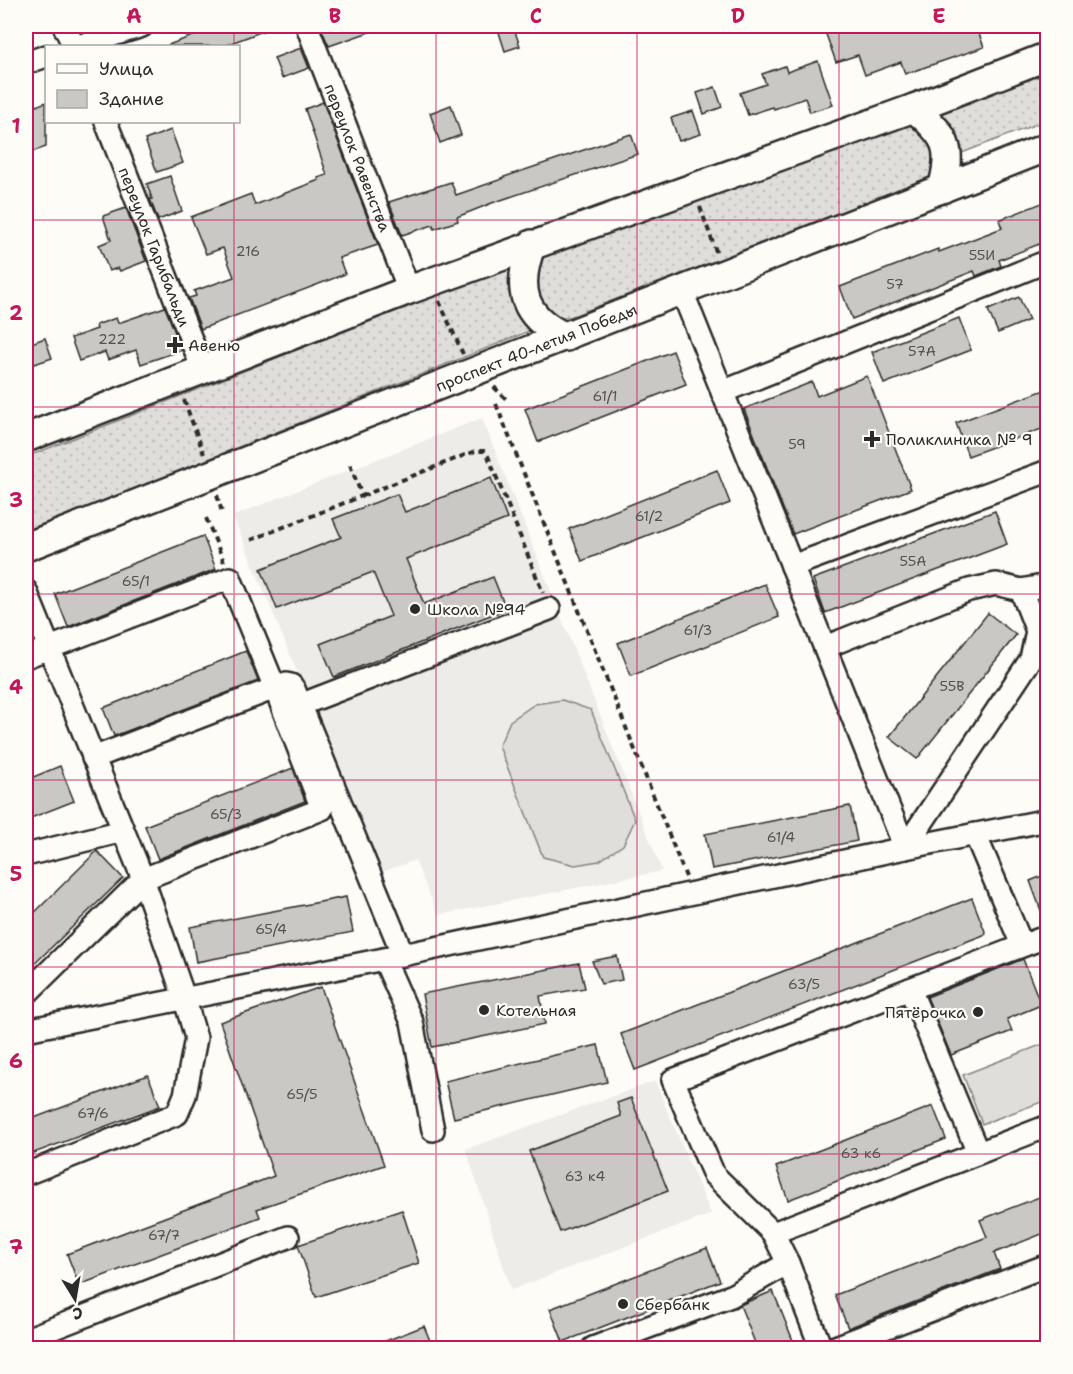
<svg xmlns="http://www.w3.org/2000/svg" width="1073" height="1374" font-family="'Shantell Sans',sans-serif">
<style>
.built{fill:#edece8}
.grass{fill:url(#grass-dots);stroke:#858482;stroke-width:1.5}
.pitch{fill:#dfdeda;stroke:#858482;stroke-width:1.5}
.building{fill:#c9c8c4;stroke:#2b2b2b;stroke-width:1.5}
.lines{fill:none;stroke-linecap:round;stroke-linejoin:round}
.minor-casing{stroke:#2b2b2b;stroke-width:26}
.major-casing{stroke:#2b2b2b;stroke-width:32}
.path{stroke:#2b2b2b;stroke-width:4;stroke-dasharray:6 4.5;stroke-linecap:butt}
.minor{stroke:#fdfcf7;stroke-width:21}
.major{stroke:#fdfcf7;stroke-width:27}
.grid{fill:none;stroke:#c2185b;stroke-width:1.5;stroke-opacity:0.55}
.poi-dot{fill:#2b2b2b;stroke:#fdfcf7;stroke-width:2}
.labels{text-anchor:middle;stroke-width:4.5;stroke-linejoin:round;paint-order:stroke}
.number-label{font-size:14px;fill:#525251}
.street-label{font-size:16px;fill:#2b2b2b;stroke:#fdfcf7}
.poi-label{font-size:16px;fill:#2b2b2b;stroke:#fdfcf7;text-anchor:start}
.neatline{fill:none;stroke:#c2185b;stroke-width:2}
.grid-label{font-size:20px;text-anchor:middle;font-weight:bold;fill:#c2185b}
</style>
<defs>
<pattern id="grass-dots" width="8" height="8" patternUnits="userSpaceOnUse" patternTransform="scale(1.5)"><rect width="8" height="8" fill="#dfdeda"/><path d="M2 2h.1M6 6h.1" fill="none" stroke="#c0bfbb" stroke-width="1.8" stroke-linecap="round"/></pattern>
</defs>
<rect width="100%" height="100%" fill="#fdfcf7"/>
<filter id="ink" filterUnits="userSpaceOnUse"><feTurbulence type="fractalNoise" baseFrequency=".0167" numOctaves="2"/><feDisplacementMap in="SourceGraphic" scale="12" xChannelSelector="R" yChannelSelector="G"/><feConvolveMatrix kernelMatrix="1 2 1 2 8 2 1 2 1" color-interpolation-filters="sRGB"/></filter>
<g filter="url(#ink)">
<g class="built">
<path d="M482,418L662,871L438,915L415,860L380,873L233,516Z"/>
<path d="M655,1081L711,1214L511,1290L466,1149Z"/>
</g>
<g class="grass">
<path d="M1047,62V120L949,158L928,107Z"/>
<path d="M908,125C937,132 937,152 933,177L570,317H553L541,309L530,267L537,256Z"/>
<path d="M517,263C505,293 512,306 532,330L26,532V457Z"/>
</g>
<g class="pitch">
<path d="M562,700L591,710L635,820L623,845L599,861L575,865L543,857L499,746L510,721L535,704Z"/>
<path d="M1046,1043L1048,1048L1047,1100L982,1124L963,1075Z"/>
</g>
<g class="building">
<path d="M220,26H274V27L223,46H168V45Z"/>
<path d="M320,26H381V28L329,46Z"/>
<path d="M497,26H513L520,46L505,51Z"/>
<path d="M823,26H976L984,47L905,74L901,62L865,75L858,55L836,62Z"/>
<path d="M301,48L309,68L282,78L274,58Z"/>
<path d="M818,61L833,105L810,112L805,98L774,109L773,107L748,115L740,93L766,84L762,74L785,66L787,72Z"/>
<path d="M715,87L722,107L704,114L697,93Z"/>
<path d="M46,102V147L26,154V110Z"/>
<path d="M323,102L378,245L339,258L345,274L201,329L189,298L196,296L194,291L234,277L223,248L206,254L191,217L251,194L255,205L319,180L318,178L327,175L305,109Z"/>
<path d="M451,105L461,135L440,143L430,113Z"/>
<path d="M693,111L701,134L679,141L671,118Z"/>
<path d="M171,130L183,163L157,172L145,140Z"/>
<path d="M631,134L638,154L492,203L457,217L458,221L434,229L433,225L402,235L389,202L451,182L456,195L502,179L501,178Z"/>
<path d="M170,176L182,211L158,220L150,199H152L147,184Z"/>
<path d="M1047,201V241L999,260L1001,266L976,276L974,271L852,319L840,287L938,249L939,252L1002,228L999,220Z"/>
<path d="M126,208L146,261L120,271L118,268L109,271L99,245L111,240L103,216Z"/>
<path d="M1019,297L1029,320L998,333L988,310Z"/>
<path d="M165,307L182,350L141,364L136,350L108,360L105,352L79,361L71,338L97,329L96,325L116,318L118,323Z"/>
<path d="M959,318L971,350L884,384L872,352Z"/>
<path d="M45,338L52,358L26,367V345Z"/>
<path d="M673,351L686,384L538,442L525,409Z"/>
<path d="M867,376L911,489L793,534L744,409L812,382L817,396Z"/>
<path d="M1047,389V427L968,456L956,423Z"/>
<path d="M717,470L730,503L582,561L569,529Z"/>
<path d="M491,478L507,519L406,559L424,604L493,577L506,609L334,677L320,644L391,616L373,572L277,609L261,569L341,537L333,519L397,494L405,512Z"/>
<path d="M995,511L1007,544L825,613L813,579Z"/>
<path d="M203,536L216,569L68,627L55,594Z"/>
<path d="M765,584L779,617L631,676L618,643Z"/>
<path d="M988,613L1016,635L917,759L889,737Z"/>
<path d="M246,651L258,681L114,736L103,708Z"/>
<path d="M60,766L74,801L26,820V780Z"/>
<path d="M293,768L305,801L158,859L145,826Z"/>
<path d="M850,806L857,841L712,869L705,834Z"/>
<path d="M97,851L123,878L26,972V921Z"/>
<path d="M1047,874V924H1046L1030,881Z"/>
<path d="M346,897L353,932L196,962L190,927Z"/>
<path d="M972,898L986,934L635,1070L621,1034Z"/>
<path d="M617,956L622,980L601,984L592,961Z"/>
<path d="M1023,959L1041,1005L1007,1019L1012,1031L951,1055L927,997Z"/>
<path d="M579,963L585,988L540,996L545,1024L432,1047L422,994Z"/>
<path d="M321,987L384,1165L257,1209L260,1217L79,1285L67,1254L274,1176L220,1022Z"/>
<path d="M598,1045L607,1082L454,1118L445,1081Z"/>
<path d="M148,1075L160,1106L26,1156V1121Z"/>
<path d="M631,1098L668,1191L560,1232L529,1151L621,1116L617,1103Z"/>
<path d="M933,1106L946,1139L788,1200L776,1167Z"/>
<path d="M1047,1194V1232L994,1253L1000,1269L848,1328L835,1295L987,1237L980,1220Z"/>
<path d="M402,1210L419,1263L316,1297L298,1245Z"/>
<path d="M707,1248L720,1281L563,1342L550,1309Z"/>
<path d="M773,1291L796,1348H757L740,1305Z"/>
<path d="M424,1326L433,1348H370V1347Z"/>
</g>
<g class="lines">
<g class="minor-casing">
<g id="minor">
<path d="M64,26L74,46"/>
<path id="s1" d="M307,26L409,290"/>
<path d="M78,46L142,26"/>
<path d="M26,63L46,56"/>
<path id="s2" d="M106,122L203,370"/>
<path d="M682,291L905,848"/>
<path d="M722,392L1048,261"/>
<path d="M792,566L1048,471"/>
<path d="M26,591L143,879L185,1000L196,1038L185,1095L177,1114L26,1174"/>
<path d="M825,647L969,590L996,584L1021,590L1048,585"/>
<path d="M26,657L230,578L275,688L286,684L291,685L294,689L403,955"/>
<path d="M287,710L549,609"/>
<path d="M975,834L1022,945"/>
<path d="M905,848L1031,659L1037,631L1021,590"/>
<path d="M26,855L123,831"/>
<path d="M384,959L412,1022L433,1130"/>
<path d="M910,989L978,1153"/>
<path d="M26,994L143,879L322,809L275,688L93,758"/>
<path d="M26,1030L384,959L905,848L1048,820"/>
<path d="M773,1233L1048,1126"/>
<path d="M26,1339L288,1237"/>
<path d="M593,1348L731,1296L788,1263"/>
<path d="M821,1348L788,1263L773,1233L714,1175L673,1080L1048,936"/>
<path d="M833,1348L1048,1265"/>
</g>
</g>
<g class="major-casing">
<g id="major">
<path d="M914,108C946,137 954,146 942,189"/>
<path d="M532,244C515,288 522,317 566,337"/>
<path d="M26,438L409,290L914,108L1048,56"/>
<path id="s3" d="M26,547L1048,147"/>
</g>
</g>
<g class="path">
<path d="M700,207L717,254"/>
<path d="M439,301L463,354"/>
<path d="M494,387L507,400"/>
<path d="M184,400L204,454"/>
<path d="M496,404L686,877"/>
<path d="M217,495L222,512"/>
<path d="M362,496L475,451H484L488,456L543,593"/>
<path d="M206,518L224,562"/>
<path d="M251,540L362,496L349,462"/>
</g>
<use href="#minor" class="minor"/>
<use href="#major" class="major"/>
</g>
</g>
<path class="grid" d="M234,26V46M436,26V1348M637,26V1348M839,26V1348M234,122V1348M26,220H1048M26,407H1048M26,594H1048M26,780H1048M26,967H1048M26,1154H1048"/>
<g class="poi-dot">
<path d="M172 336h6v6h6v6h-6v6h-6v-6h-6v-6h6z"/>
<path d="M869 430h6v6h6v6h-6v6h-6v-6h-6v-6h6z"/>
<circle cx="415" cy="609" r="6"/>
<circle cx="484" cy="1010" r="6"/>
<circle cx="978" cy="1012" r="6"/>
<circle cx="623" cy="1304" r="6"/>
</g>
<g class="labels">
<g class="number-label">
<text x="248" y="256">216</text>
<text x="982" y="260">55И</text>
<text x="895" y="289">57</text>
<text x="112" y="344">222</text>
<text x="922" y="356">57А</text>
<text x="605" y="401">61/1</text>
<text x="797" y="449">59</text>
<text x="649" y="521">61/2</text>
<text x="913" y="566">55А</text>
<text x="136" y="586">65/1</text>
<text x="698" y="635">61/3</text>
<text x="952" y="691">55В</text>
<text x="226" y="819">65/3</text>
<text x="781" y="842">61/4</text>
<text x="271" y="934">65/4</text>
<text x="804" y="989">63/5</text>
<text x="302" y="1099">65/5</text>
<text x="93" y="1118">67/6</text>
<text x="861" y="1158">63 к6</text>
<text x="585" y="1181">63 к4</text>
<text x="164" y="1240">67/7</text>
</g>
<g class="street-label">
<text dy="6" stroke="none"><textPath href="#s1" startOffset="141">переулок Равенства</textPath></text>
<text dy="6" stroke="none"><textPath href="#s2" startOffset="134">переулок Гарибальди</textPath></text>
<text dy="6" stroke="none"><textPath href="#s3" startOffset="548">проспект 40-летия Победы</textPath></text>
</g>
<g class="poi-label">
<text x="188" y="351">Авеню</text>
<text x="886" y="445">Поликлиника № 9</text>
<text x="427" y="615">Школа №94</text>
<text x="496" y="1016">Котельная</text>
<text x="966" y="1018" text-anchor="end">Пятёрочка</text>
<text x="635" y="1310">Сбербанк</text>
</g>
</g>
<rect width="1073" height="1374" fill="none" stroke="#fdfcf7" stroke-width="66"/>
<rect x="45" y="45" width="195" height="78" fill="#fdfcf7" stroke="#a9a8a5" stroke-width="1.5"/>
<rect x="57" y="64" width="30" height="9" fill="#fdfcf7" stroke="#a9a8a5" stroke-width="1.5"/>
<text x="99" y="75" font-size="18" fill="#2b2b2b">Улица</text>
<rect x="57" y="90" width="30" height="18" fill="#c9c8c4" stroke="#a9a8a5" stroke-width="1.5"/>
<text x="99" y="105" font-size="18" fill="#2b2b2b">Здание</text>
<g transform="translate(75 1299) rotate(169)" stroke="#fdfcf7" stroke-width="4.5" paint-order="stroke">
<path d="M0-4.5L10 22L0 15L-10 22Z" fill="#2b2b2b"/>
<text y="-9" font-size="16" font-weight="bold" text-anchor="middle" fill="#2b2b2b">С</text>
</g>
<rect x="33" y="33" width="1007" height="1308" class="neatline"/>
<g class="grid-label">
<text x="134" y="23">A</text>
<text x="335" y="23">B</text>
<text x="536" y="23">C</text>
<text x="738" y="23">D</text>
<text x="939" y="23">E</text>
<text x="16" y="133">1</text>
<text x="16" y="320">2</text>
<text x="16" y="507">3</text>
<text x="16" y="694">4</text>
<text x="16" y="881">5</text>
<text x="16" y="1068">6</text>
<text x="16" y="1254">7</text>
</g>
</svg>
